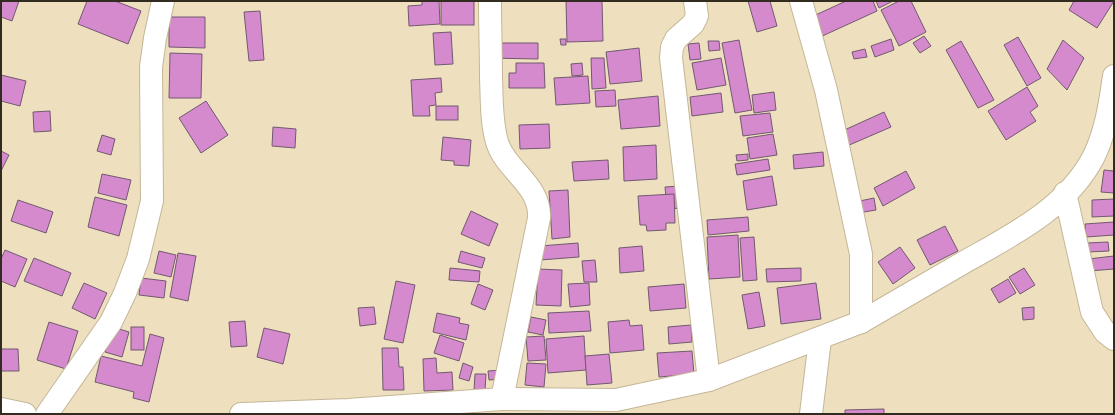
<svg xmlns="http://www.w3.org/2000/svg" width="1115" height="415" font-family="Jost,sans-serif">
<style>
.building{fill:#d48acc;stroke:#72596f}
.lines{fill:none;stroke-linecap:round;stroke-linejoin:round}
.minor-casing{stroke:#c4b697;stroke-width:24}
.minor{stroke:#fff;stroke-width:22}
</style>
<rect width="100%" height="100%" fill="#eee0bf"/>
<g class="building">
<path d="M1,1H19L12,21L1,17Z"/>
<path d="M87,1H115L141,11L128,44L78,24Z"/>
<path d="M422,1H439L440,24L409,26L408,6L422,5Z"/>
<rect x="441" y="1" width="33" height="24"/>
<path d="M566,1H602L603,41L567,42Z"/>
<path d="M748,1H770L777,26L757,32Z"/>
<path d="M846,1H873L877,11L818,38L809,18Z"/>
<path d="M876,1H893L879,8Z"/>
<path d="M899,1H911L926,32L899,46L881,10Z"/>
<path d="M1074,1H1114L1097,28L1069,10Z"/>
<path d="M260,11L264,60L249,61L244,12Z"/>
<path d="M169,17H205V48L169,47Z"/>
<path d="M451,32L453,64L435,65L433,33Z"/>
<path d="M924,36L931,46L920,53L913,43Z"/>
<path d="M1018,37L1041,78L1027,86L1004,45Z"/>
<path d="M560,39H566V45H561Z"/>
<path d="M891,39L894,50L875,57L871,46Z"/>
<path d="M739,40L752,110L735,113L722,43Z"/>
<path d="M1063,40L1084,58L1067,90L1047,69Z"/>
<path d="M708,41H719L720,50L709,51Z"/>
<path d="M961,41L994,100L978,108L946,50Z"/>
<path d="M486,43H538V59L486,58Z"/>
<path d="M699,43L701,59L690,60L688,44Z"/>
<path d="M639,48L642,81L610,84L606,52Z"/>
<path d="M865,49L867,57L854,59L852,52Z"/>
<path d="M170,53L202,54L201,98H169Z"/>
<path d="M591,58H604L606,88L592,89Z"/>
<path d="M721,58L726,85L697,90L692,63Z"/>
<path d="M516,63H544L545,88H509V73H516Z"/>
<path d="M582,63L583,75L572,76L571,64Z"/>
<path d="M1,75L26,81L20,106L1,101Z"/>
<path d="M588,76L590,103L556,105L554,78Z"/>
<path d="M441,78L442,92L435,93L436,105L429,106L430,116H413L411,80Z"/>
<path d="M1027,87L1038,106L1030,112L1036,121L1006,140L988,111Z"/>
<path d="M615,90L616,106L596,107L595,91Z"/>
<path d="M774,92L776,110L754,113L752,95Z"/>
<path d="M721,93L723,112L692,116L690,97Z"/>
<path d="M658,96L660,126L621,129L618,100Z"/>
<path d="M206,101L228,135L201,153L179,118Z"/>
<rect x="436" y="106" width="22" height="14"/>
<path d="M50,111L51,131L34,132L33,112Z"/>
<path d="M884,112L891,127L847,146L840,132Z"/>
<path d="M770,113L773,132L743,136L740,116Z"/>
<path d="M549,124L550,148L520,149L519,125Z"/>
<path d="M273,127L296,129L295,148L272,146Z"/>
<path d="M773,134L777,155L750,159L747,138Z"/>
<path d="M102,135L115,139L111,155L97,151Z"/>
<path d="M443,137L471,140L469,166L454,165V161L441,160Z"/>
<path d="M656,145L657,179L624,181L623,147Z"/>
<path d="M1,151L9,155L1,171Z"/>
<path d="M823,152L824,166L794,169L793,155Z"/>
<path d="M748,154V160L737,161L736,155Z"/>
<path d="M768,159L770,170L737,175L735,164Z"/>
<path d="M608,160L609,179L574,181L572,162Z"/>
<path d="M1104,170L1114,171V193L1101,192Z"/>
<path d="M906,171L915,188L883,206L874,188Z"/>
<path d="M102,174L131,180L126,200L98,193Z"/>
<path d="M772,176L777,205L747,210L743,181Z"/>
<path d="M680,186L682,208L667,209L665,187Z"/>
<path d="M568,190L570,237L552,239L549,191Z"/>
<path d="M674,194L675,223H666V230L647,231L646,225H640L638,196Z"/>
<path d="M95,197L127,205L119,236L88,227Z"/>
<path d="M874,198L876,210L858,213L855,202Z"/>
<path d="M1114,199V216L1092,217V200Z"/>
<path d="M18,200L53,212L46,233L11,221Z"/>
<path d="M471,211L498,224L489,246L461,234Z"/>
<path d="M748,217L749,231L708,235L707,220Z"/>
<path d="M1114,222V235L1086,237L1085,224Z"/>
<path d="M945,226L958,251L930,265L917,240Z"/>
<path d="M738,235L740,277L709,279L707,237Z"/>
<path d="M754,237L757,280L743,281L740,238Z"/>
<path d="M1108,242L1109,251L1088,252L1087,243Z"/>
<path d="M578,243L579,257L540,260V246Z"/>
<path d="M642,246L644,271L620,273L619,248Z"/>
<path d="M900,247L915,268L893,284L878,262Z"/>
<path d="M5,250L27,259L15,287L1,281V259Z"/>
<path d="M159,251L176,255L171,277L154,273Z"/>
<path d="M461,251L485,258L482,268L458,262Z"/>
<path d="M178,253L196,256L188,301L170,297Z"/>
<path d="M1114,256V269L1089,271L1088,259Z"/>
<path d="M34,258L71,273L62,296L24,281Z"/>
<path d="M595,260L597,282H584L582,261Z"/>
<path d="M450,268L480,271L479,282L449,280Z"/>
<path d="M801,268V281L767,282L766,269Z"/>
<path d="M1024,268L1035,285L1020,294L1009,277Z"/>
<path d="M538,269L562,270L561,306L536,305Z"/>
<path d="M141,278L166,281L164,298L139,295Z"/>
<path d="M1008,279L1016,293L999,303L991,289Z"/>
<path d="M396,281L415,285L403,343L384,339Z"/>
<path d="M84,283L107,293L95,319L72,308Z"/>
<path d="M589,283L590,305L570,307L568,284Z"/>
<path d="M816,283L821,319L781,324L777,288Z"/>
<path d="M478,284L493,290L485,310L471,304Z"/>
<path d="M684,284L686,308L650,311L648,287Z"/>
<path d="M759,292L765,326L748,329L742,295Z"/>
<path d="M374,307L376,324L360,326L358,308Z"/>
<path d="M1034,307V319L1023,320L1022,308Z"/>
<path d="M589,311L591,331L549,333L548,313Z"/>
<path d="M437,313L460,318L459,323L469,325L466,340L433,332Z"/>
<path d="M531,317L546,320L543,335L528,332Z"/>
<path d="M629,320L630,326L642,325L644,350L610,353L608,322Z"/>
<path d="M245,321L247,346L231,347L229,322Z"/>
<path d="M49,322L78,331L66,369L37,360Z"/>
<path d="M691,325L692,342L669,344L668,327Z"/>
<path d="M113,327L129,332L122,357L105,352Z"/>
<rect x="131" y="327" width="13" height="23"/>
<path d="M264,328L290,334L283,364L257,357Z"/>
<path d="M150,334L164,338L149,402L133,398L134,392L95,382L101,356L142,366Z"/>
<path d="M440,335L464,343L459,361L434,353Z"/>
<path d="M544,336L546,360L528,361L526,337Z"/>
<path d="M584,336L586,370L548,373L546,339Z"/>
<path d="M382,348H398L399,367H403L404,390H383Z"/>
<path d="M1,349H18L19,371H1Z"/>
<path d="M692,351L694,374L659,377L657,353Z"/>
<path d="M609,354L612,383L587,385L585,356Z"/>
<path d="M436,358L437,373L452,372L453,390L424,391L423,359Z"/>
<path d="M463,363L473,367L469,381L459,378Z"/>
<path d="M527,363L546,364L544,387L525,385Z"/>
<path d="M514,369L515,378L489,380L488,371Z"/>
<path d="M475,374H486L485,390H474Z"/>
<path d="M884,409V414H845V410Z"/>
</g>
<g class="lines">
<g class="minor-casing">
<g id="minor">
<path d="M490,1C490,27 491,52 491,78C492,99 491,121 497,142C506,171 541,185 539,218L502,399"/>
<path d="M695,1L697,16L693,24L676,39L672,47L671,58L709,380"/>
<path d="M801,1L826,90L861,254V322"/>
<path d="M1065,193L1092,312L1105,332L1114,339"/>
<path d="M1,409L25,414"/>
<path d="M47,414L111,322L125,293L138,259L152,201L151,67L155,38L163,1"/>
<path d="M241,414L348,410L502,399L616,400L709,380L861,322C894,303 928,283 961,264C1010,236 1067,209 1094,156C1106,131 1110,104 1114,76"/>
<path d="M811,414L820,339"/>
</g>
</g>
<use href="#minor" class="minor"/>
</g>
<rect width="1115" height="415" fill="none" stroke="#322c20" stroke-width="4"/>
</svg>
